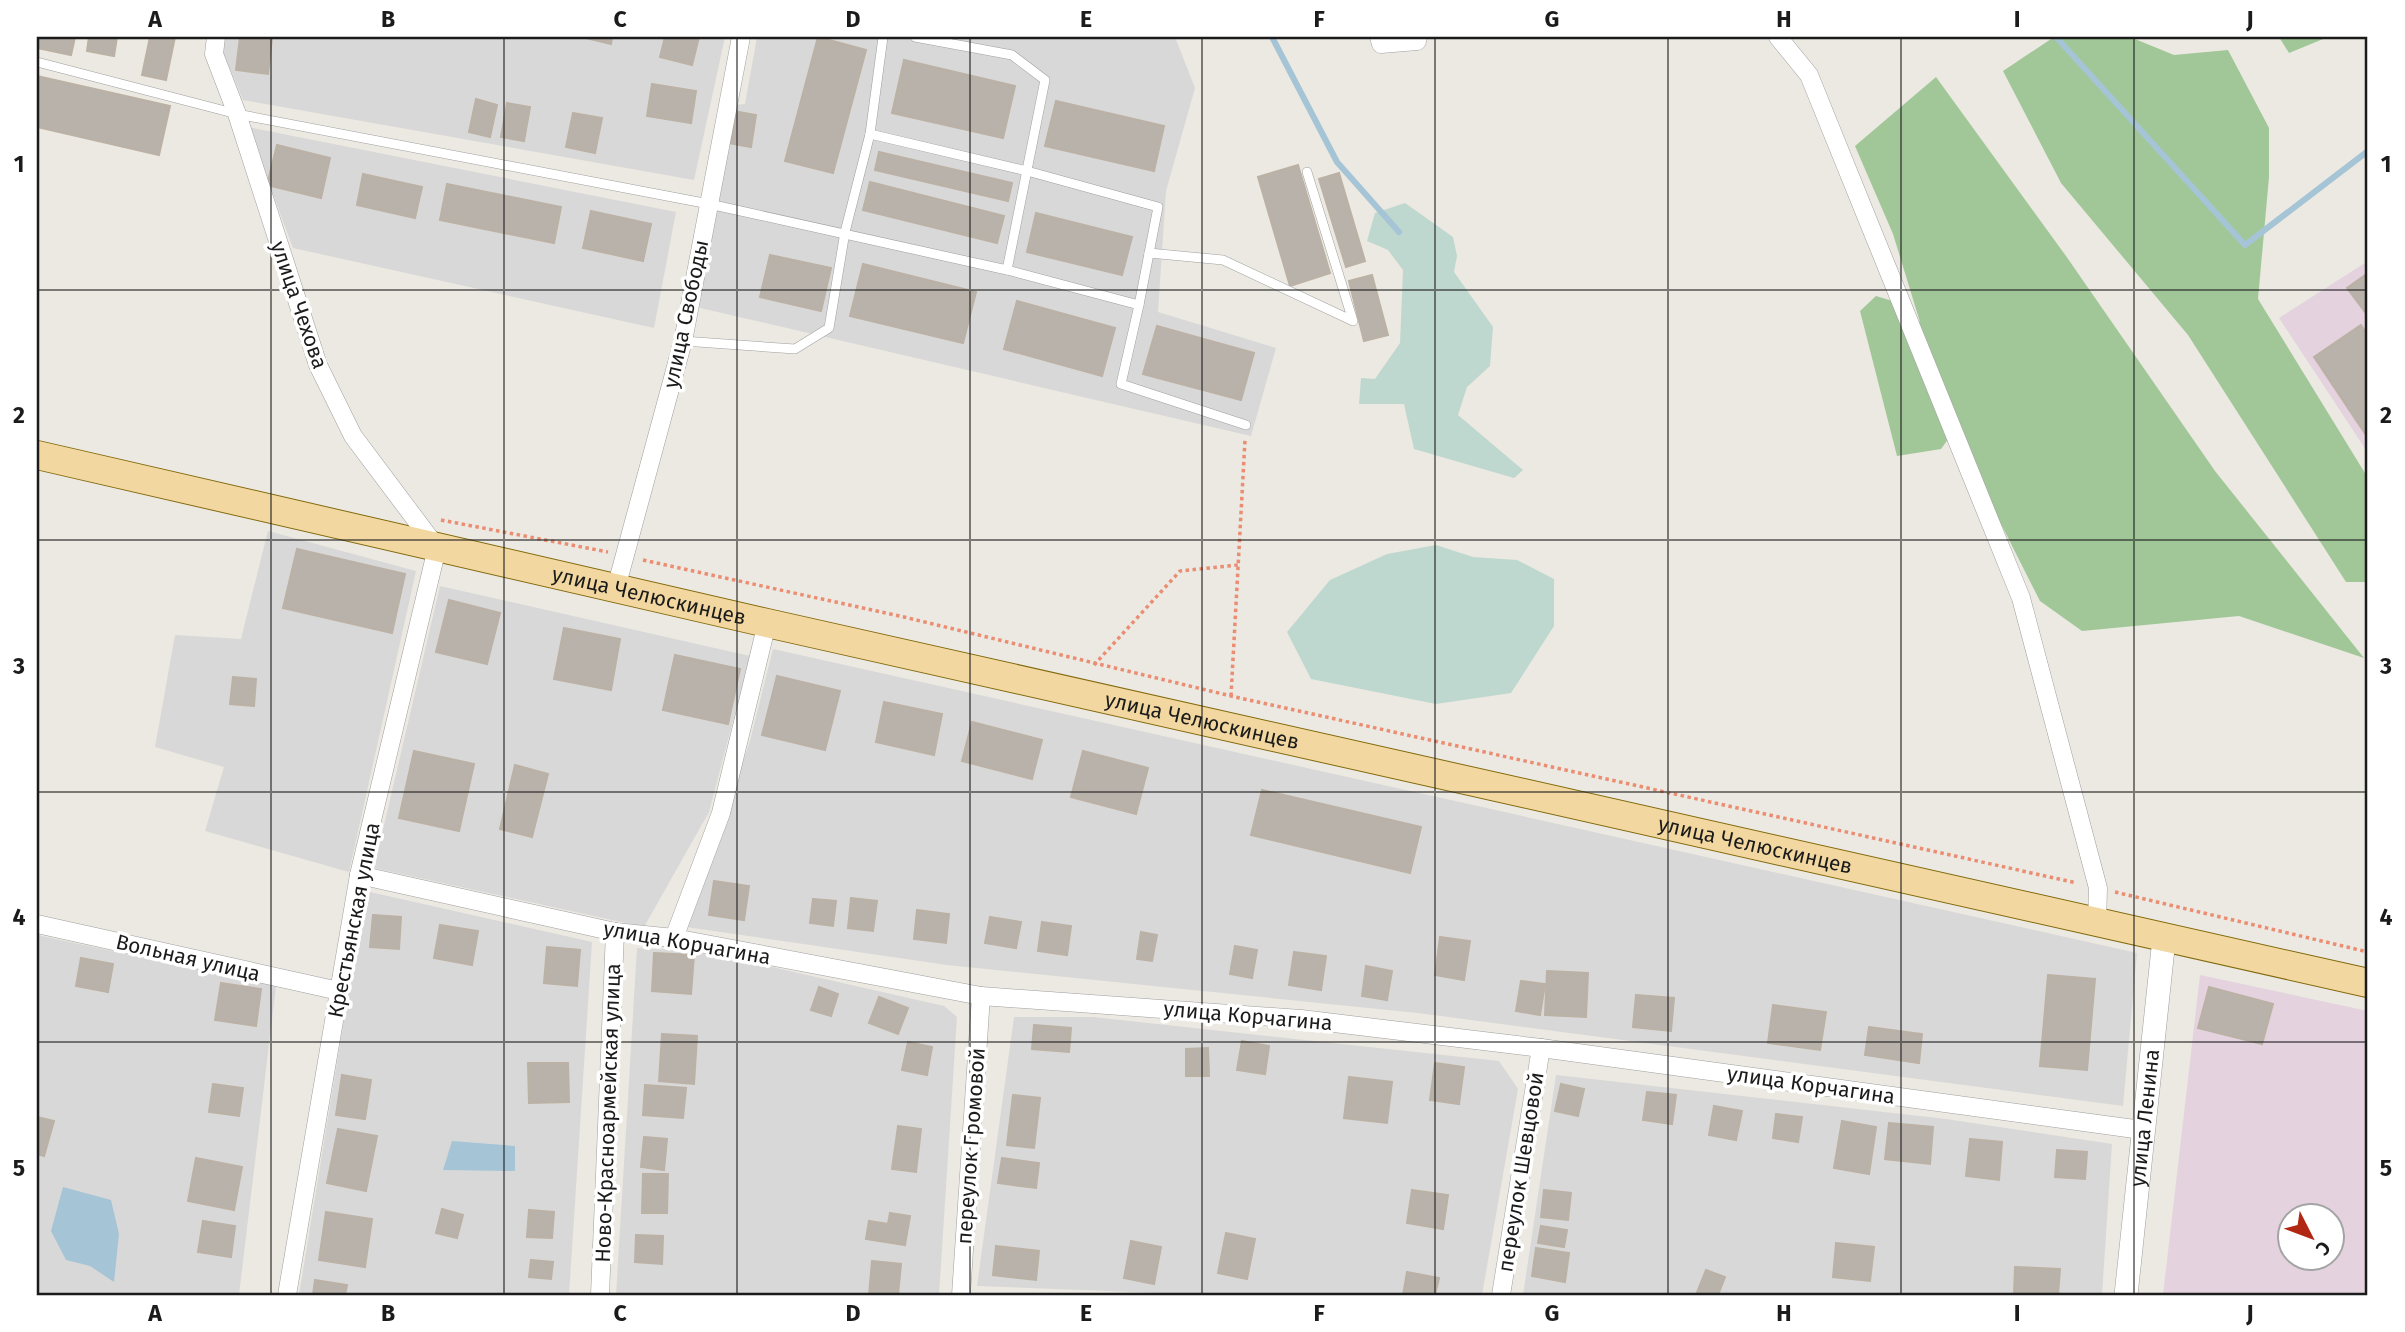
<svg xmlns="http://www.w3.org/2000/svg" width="2405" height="1332" font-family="'Fira Sans',sans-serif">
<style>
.residential{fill:#d9d8d8}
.industrial{fill:#e4d3df;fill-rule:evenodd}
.forest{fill:#a1c799}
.wetland{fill:#bfd8cf}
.water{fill:#a5c4d5}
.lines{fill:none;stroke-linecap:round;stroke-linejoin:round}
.stream{stroke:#a5c4d5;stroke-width:6}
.building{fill:#b8b2ab;stroke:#bbb1a5;stroke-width:2}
.service-casing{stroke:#9f9f9f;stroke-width:10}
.minor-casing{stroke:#9f9f9f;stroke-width:19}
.tertiary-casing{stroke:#9f9f9f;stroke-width:24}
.primary-casing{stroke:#836a0e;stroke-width:30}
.path{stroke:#eb8d72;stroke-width:3.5;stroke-dasharray:3.5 3.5;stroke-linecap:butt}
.service{stroke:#fff;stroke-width:9}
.minor{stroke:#fff;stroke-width:18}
.tertiary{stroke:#fff;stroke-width:23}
.primary{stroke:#f2d8a0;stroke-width:28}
.grid{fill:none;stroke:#1b1b1b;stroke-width:2;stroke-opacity:0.55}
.labels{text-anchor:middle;stroke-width:7;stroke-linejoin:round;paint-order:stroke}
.street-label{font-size:21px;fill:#1b1b1b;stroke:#fff}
.neatline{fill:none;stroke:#1b1b1b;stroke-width:2.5}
.grid-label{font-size:23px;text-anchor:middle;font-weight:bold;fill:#1b1b1b}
</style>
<rect width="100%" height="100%" fill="#ebe9e1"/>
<g class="residential">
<path d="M225,37H725L694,180L243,100L223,52Z"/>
<path d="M757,37H1175L1195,88L1166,191L1158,312L1276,348L1251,436L696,307L733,105L745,104Z"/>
<path d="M248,127L676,212L654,328L293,248Z"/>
<path d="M268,531L416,571L349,872L205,831L224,767L155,747L175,635L241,639Z"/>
<path d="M440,586L750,656L709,812L644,927L374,868Z"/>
<path d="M773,649L2137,953L2123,1106L1418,1013L947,965L686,927L750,741Z"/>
<path d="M370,892L592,942L569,1295H299L351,977Z"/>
<path d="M37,935L276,986L239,1295H37Z"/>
<path d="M637,948L706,952L944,1006L957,1017L939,1295H616Z"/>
<path d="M1014,1017H1093L1499,1061L1518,1089L1482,1295H1210L977,1286Z"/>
<path d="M1556,1075L1946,1119L2112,1144L2102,1295H1523Z"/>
</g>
<g class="industrial">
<path d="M2368,261V453L2279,318Z"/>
<path d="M2200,975L2368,1011V1295H2163ZM2290,1216H2332V1258H2290Z"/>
</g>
<g class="forest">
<path d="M2054,37H2130L2174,55L2228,50L2269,128V177L2258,299L2368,478V582H2346L2188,335L2061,183L2003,71Z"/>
<path d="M2279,37H2328L2289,53Z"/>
<path d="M1936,77L2066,256L2215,471L2364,658L2239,616L2082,631L2040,601L1954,431L1941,449L1897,456L1860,311L1876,296L1899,303L1920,322L1893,234L1855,146Z"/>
</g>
<g class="wetland">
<path d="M1405,203L1453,237L1457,256L1454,272L1493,327L1490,366L1467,387L1458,415L1523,470L1514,478L1414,449L1404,404H1359L1361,378L1375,379L1400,343L1403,270L1388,250L1367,241L1375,213Z"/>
<path d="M1436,545L1473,557L1517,560L1554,579V626L1511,693L1436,704L1311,679L1287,632L1330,580L1387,554Z"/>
</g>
<g class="water">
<path d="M452,1141L515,1146V1171L443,1170Z"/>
<path d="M63,1187L111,1200L119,1234L114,1282L90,1266L66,1260L51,1231Z"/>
</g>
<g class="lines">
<g class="stream">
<path d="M1272,37L1337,162L1399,232"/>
<path d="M2056,37L2245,245L2368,151"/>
</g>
</g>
<g class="building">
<path d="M37,37H75L71,55L37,48Z"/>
<path d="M89,37H117L114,56L87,51Z"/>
<path d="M150,37H175L166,80L142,75Z"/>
<path d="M240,37L272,38L268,74L236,70Z"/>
<path d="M582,37H612L611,44Z"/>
<path d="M665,37H699L692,65L660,57Z"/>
<path d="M818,37L866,50L833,173L785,161Z"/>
<path d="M904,60L1015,86L1003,138L892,113Z"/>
<path d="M37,76L170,106L159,155L37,127Z"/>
<path d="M652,84L696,91L691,123L647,116Z"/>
<path d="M476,99L497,105L490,137L469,132Z"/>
<path d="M1056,101L1164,126L1154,171L1045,146Z"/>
<path d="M507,103L530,107L524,141L501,137Z"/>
<path d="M733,111L756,115L751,147L728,143Z"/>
<path d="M573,113L602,118L595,153L566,147Z"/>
<path d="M277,145L330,158L321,198L267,185Z"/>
<path d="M879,152L1012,183L1008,201L875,170Z"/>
<path d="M1298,165L1330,273L1290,286L1258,177Z"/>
<path d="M1339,173L1365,261L1346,267L1319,179Z"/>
<path d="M363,174L422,187L415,218L357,205Z"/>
<path d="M870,182L1004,216L997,243L863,210Z"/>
<path d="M447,184L561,207L554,243L440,220Z"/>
<path d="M591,211L651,224L643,261L583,248Z"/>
<path d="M1036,213L1132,237L1122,275L1027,252Z"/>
<path d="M770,255L831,268L821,311L760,297Z"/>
<path d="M863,264L976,292L963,343L850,316Z"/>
<path d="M2368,273V316L2347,288Z"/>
<path d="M1372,275L1388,335L1364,341L1349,281Z"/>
<path d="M1017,301L1115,328L1102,376L1004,349Z"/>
<path d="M2361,325L2368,336L2366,435L2314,357Z"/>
<path d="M1157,326L1254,353L1241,400L1143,374Z"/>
<path d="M297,549L405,574L392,633L283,608Z"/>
<path d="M449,600L500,613L487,664L436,652Z"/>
<path d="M564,628L620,639L611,690L554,679Z"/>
<path d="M675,655L740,669L728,724L663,710Z"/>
<path d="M777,676L840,691L825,750L762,735Z"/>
<path d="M233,677L256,679L254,706L230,704Z"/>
<path d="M884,702L942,714L934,755L876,742Z"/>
<path d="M972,722L1042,740L1032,779L962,761Z"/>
<path d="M414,751L474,764L459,831L399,818Z"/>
<path d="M1083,751L1148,768L1136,814L1071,797Z"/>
<path d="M515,765L548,774L532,837L500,829Z"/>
<path d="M1262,790L1421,827L1410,873L1251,835Z"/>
<path d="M714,881L749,886L744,920L709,915Z"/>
<path d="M851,898L877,901L873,931L848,928Z"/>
<path d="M813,899L836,901L833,926L810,923Z"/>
<path d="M917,910L949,914L946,943L914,939Z"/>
<path d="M373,915L401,917L399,949L370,947Z"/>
<path d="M990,917L1021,922L1016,948L985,943Z"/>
<path d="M1042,922L1071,926L1067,955L1038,951Z"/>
<path d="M440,925L478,931L472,965L434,958Z"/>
<path d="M1141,932L1157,935L1152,961L1137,959Z"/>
<path d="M1440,937L1470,941L1464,980L1435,975Z"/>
<path d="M1235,946L1257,950L1252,978L1230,974Z"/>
<path d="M547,947L580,950L577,986L544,983Z"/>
<path d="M1294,952L1326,956L1321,990L1289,985Z"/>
<path d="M654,953L694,955L691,994L652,991Z"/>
<path d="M81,958L113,964L108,992L76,986Z"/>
<path d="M1366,966L1392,971L1387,1000L1362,996Z"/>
<path d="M1547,971L1588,973L1586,1017L1545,1015Z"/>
<path d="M2048,975L2095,979L2087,1070L2040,1066Z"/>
<path d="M1521,981L1545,984L1540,1015L1516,1011Z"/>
<path d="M221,983L261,989L256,1026L215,1020Z"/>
<path d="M819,987L838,994L831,1016L811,1010Z"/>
<path d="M2209,987L2273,1004L2262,1044L2198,1028Z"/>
<path d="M1636,995L1674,998L1671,1031L1633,1027Z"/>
<path d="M879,997L908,1008L898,1034L869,1023Z"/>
<path d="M1773,1005L1826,1012L1820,1050L1768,1043Z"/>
<path d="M1034,1025L1071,1028L1069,1052L1032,1049Z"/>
<path d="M1869,1027L1922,1034L1919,1063L1865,1055Z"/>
<path d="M662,1034L697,1036L694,1084L659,1081Z"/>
<path d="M1242,1041L1269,1046L1265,1074L1237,1070Z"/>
<path d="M908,1042L932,1047L927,1075L902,1070Z"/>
<path d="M1208,1048L1209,1076H1186V1049Z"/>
<path d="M528,1063H568L569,1102L529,1103Z"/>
<path d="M1435,1063L1464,1067L1459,1104L1430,1100Z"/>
<path d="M342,1075L371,1080L365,1119L336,1115Z"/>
<path d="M1349,1077L1392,1082L1387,1123L1344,1118Z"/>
<path d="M213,1084L243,1088L239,1116L209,1112Z"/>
<path d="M1561,1084L1584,1089L1578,1116L1555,1111Z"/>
<path d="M645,1085L686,1088L683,1118L643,1115Z"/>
<path d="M1647,1092L1676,1095L1672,1124L1643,1120Z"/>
<path d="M1013,1095L1040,1098L1034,1148L1007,1145Z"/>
<path d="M1714,1106L1742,1111L1736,1140L1709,1135Z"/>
<path d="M1776,1114L1802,1117L1798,1142L1773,1138Z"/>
<path d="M37,1117L54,1121L44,1156L37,1154Z"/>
<path d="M1842,1121L1876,1127L1869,1174L1834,1168Z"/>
<path d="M1889,1123L1933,1127L1930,1164L1885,1159Z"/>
<path d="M898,1126L921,1129L916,1172L892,1169Z"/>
<path d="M338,1129L377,1136L366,1191L327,1183Z"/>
<path d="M644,1137L667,1139L664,1170L641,1167Z"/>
<path d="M1970,1139L2002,1142L1999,1180L1966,1176Z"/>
<path d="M2057,1150L2087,1152L2085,1179L2055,1177Z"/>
<path d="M196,1158L242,1167L234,1210L188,1201Z"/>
<path d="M1002,1158L1039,1163L1036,1188L998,1183Z"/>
<path d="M643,1174H668L667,1213H642Z"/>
<path d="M1412,1190L1448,1195L1443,1229L1407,1223Z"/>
<path d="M1544,1190L1571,1193L1568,1220L1541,1217Z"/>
<path d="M442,1209L463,1215L457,1238L436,1233Z"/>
<path d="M529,1210L554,1212L552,1238L527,1237Z"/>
<path d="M326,1212L372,1219L365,1267L319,1260Z"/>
<path d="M890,1213L910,1216L905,1245L866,1239L869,1221L888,1224Z"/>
<path d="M203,1221L235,1226L231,1257L198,1252Z"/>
<path d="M1541,1226L1567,1230L1564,1247L1538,1243Z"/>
<path d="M1226,1233L1255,1239L1247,1279L1218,1273Z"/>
<path d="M636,1235L663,1236L662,1264L635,1262Z"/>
<path d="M1131,1241L1161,1247L1154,1284L1124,1278Z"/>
<path d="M1836,1243L1874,1247L1870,1281L1833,1277Z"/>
<path d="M996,1246L1039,1251L1036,1280L993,1275Z"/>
<path d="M1536,1248L1569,1253L1565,1282L1532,1276Z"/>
<path d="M531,1260L553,1262L551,1279L529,1277Z"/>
<path d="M872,1261L901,1264L898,1295H869Z"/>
<path d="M2015,1267L2060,1269L2058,1295H2014Z"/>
<path d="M1706,1270L1725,1277L1718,1295H1696Z"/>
<path d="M1407,1272L1439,1278L1435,1295H1403Z"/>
<path d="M315,1280L347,1285L345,1295H313Z"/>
</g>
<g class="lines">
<g class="service-casing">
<g id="service">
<path d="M883,37L870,134L1027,171L1158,207L1139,305L1007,270"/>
<path d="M37,62L237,114L709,204L1007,270L1045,80L1012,55L915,37"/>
<path d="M1149,253L1223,260L1353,321L1307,172"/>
<path d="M1139,305L1121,384L1246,425"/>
<path d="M683,341L795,349L829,328L845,232L870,134"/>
</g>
</g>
<g class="minor-casing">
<g id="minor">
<path d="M216,37L214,54L237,114L318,365L353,436L437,548L359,875L287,1295"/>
<path d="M1379,37L1381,44L1417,41L1418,37"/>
<path d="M1778,37L1809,75L2021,598L2098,888L2097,925"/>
<path d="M616,588L683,341L741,37"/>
<path d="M359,875L615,932L674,938L981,996L1301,1019L1541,1048L2142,1130"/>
<path d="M37,924L339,991"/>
<path d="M674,938L721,813L767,623"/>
<path d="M600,1295L615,932"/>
<path d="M961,1295L981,996"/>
<path d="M1501,1295L1541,1048"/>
</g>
</g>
<g class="tertiary-casing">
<g id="tertiary">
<path id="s1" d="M2126,1295L2164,939"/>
</g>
</g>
<g class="primary-casing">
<g id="primary">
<path id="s2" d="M37,455L767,623L2368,983"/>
</g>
</g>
<g class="path">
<path d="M441,520L608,552"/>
<path d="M643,560L904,617L1231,696L2077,883"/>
<path d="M1094,665L1180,571L1238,565"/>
<path d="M1231,696L1245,440"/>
<path d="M2115,892L2368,952"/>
</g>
<use href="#service" class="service"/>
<use href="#minor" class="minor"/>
<use href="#tertiary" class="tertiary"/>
<use href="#primary" class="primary"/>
</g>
<path class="grid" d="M271,37V1295M504,37V1295M737,37V1295M970,37V1295M1202,37V1295M1435,37V1295M1668,37V1295M1901,37V1295M2134,37V1295M37,290H2368M37,540H2368M37,792H2368M37,1042H2368"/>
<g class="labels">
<g class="street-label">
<text transform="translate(299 305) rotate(71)" y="7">улица Чехова</text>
<text transform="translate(686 314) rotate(-78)" y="7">улица Свободы</text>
<text dy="7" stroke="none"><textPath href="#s2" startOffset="628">улица Челюскинцев</textPath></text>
<text dy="7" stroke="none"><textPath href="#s2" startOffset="1195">улица Челюскинцев</textPath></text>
<text dy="7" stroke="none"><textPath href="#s2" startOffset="1762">улица Челюскинцев</textPath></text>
<text transform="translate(354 920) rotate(-79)" y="7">Крестьянская улица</text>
<text transform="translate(687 943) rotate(10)" y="7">улица Корчагина</text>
<text transform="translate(188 958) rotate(13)" y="7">Вольная улица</text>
<text transform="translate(1248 1016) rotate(5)" y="7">улица Корчагина</text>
<text transform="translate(1811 1085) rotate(8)" y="7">улица Корчагина</text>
<text transform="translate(608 1113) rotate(-88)" y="7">Ново-Красноармейская улица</text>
<text dy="7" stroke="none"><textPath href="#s1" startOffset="178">улица Ленина</textPath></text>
<text transform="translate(971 1146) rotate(-86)" y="7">переулок Громовой</text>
<text transform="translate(1521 1172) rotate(-81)" y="7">переулок Шевцовой</text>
</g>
</g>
<rect width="2405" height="1332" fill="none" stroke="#ffffff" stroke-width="77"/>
<g transform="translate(2311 1237) rotate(132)"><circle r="33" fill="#ffffff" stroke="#a4a4a4" stroke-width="2"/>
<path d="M0-5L12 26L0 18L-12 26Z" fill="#b22713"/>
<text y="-10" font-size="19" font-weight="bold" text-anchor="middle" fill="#1b1b1b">С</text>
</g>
<rect x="38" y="38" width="2328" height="1256" class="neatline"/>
<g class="grid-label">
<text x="155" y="27">A</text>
<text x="388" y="27">B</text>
<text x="620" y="27">C</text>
<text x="853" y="27">D</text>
<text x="1086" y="27">E</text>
<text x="1319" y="27">F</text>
<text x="1552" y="27">G</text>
<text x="1784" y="27">H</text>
<text x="2017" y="27">I</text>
<text x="2250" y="27">J</text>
<text x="19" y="172">1</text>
<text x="2386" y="172">1</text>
<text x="19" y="423">2</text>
<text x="2386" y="423">2</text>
<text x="19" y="674">3</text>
<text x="2386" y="674">3</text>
<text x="19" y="925">4</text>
<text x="2386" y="925">4</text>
<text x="19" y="1176">5</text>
<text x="2386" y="1176">5</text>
<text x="155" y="1321">A</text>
<text x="388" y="1321">B</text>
<text x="620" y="1321">C</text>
<text x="853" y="1321">D</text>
<text x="1086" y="1321">E</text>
<text x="1319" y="1321">F</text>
<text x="1552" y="1321">G</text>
<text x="1784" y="1321">H</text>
<text x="2017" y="1321">I</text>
<text x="2250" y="1321">J</text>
</g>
</svg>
